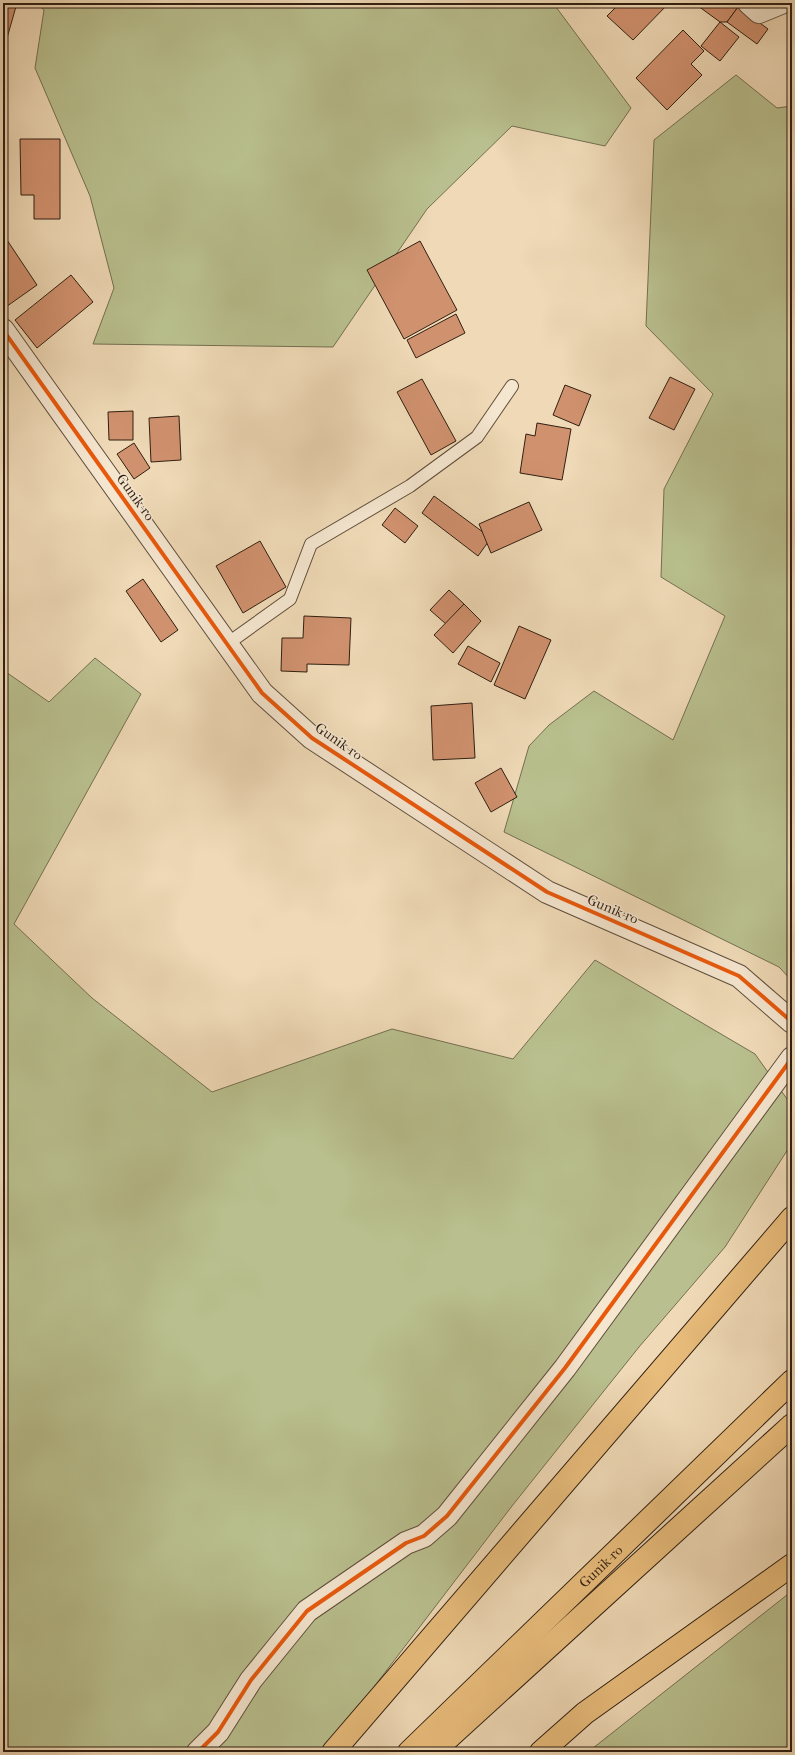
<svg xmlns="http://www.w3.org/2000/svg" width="795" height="1755" font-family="'IM FELL French Canon',serif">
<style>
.green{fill:#b9bf8e;stroke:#746f50}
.building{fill:#d0916e;stroke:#301f11}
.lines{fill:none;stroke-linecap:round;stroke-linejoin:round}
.service-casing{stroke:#604e3a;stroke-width:14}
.minor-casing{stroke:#604e3a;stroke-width:24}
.trunk-casing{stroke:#301f11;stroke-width:24}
.service{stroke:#f5e6d0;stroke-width:12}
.minor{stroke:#f5e6d0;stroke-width:22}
.trunk{stroke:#e8bc7b;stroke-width:22}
.cycleway-casing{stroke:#f5e6d0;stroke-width:6}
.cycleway{stroke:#e8590c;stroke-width:4}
.labels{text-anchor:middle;stroke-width:3;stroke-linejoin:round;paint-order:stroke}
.street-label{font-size:14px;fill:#301f11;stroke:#f5e6d0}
</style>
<rect width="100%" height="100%" fill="#efd9b6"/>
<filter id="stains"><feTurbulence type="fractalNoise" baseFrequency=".005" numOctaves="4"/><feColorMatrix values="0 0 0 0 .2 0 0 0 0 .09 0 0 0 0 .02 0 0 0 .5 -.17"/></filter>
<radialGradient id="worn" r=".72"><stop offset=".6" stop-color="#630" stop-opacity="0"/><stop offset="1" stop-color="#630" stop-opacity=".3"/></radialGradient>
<g class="green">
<path d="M36,3H553L631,108L605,146L512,126L427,209L333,347L93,344L114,288L90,196L35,68L44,10Z"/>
<path d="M736,75L777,108L792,106V981L779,967L504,832L529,746L549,725L594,691L673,740L725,616L661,577L664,489L713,394L646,326L654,140Z"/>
<path d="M95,658L141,694L14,924L92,998L212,1092L392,1029L513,1059L595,960L755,1054L792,1106V1143L725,1247L639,1347L512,1506L335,1738L322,1752H3V670L49,702Z"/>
<path d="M792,1591V1752H588Z"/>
</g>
<g class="building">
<path d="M3,3H17L3,52Z"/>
<path d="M620,3H669L633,40L607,16Z"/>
<path d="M694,3H733L738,7L727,22H720Z"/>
<path d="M738,7L768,29L757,44L727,22Z"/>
<path d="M720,22L739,37L720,61L701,46Z"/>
<path d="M683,30L704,51L691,64L702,75L667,110L636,78Z"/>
<path d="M20,139H60V219H34V195H21Z"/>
<path d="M3,234L37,285L3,309Z"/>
<path d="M420,241L457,310L404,339L367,270Z"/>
<path d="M71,275L93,302L37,348L15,320Z"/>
<path d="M456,314L465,333L416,358L407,340Z"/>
<path d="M670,377L695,389L674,430L649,418Z"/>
<path d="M422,379L456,441L431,455L397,392Z"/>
<path d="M565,385L591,395L579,426L553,415Z"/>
<path d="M133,411V440H109L108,412Z"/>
<path d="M179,416L181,460L151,462L149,418Z"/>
<path d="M537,423L571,429L562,480L520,473L526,434L535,436Z"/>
<path d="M134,443L150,468L134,479L117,454Z"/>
<path d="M434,496L491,538L478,556L422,513Z"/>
<path d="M529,502L542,530L491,553L479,524Z"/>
<path d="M395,508L418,526L405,543L382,525Z"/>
<path d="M260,541L286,587L243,613L216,566Z"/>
<path d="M143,579L178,630L161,642L126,591Z"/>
<path d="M449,590L464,604L446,624L430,610Z"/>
<path d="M464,604L481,621L453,653L434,635Z"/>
<path d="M304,616L351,618L349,665L307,664V672L281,671L282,638H303Z"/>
<path d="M519,626L551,640L525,699L494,685Z"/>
<path d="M468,646L500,663L491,682L458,664Z"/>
<path d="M472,703L475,758L433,760L431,706Z"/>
<path d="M501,768L517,797L491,812L475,783Z"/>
</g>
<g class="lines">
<g class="service-casing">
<path id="service" d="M227,644L290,599L311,544L410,486L477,437L512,386"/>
</g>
<g class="minor-casing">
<g id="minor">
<path d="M749,3L759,12L781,3"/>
<path d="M3,330L262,693L312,738L547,892L739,976L792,1022"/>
<path d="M198,1752L218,1732L251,1680L307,1611L406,1543L424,1536L447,1516L565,1368L792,1058"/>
</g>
</g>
<g class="trunk-casing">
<g id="trunk">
<path d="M333,1752L792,1218"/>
<path id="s1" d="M409,1752L792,1381"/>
<path d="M433,1752L792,1425"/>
<path d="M541,1752L585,1713L792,1565"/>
</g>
</g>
<use href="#service" class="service"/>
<use href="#minor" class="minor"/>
<use href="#trunk" class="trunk"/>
<g class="cycleway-casing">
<g id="cycleway">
<path d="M3,330L262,693L312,738L547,892L739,976L792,1022"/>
<path d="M198,1752L218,1732L251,1680L307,1611L406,1543L424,1536L447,1516L565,1368L792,1058"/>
</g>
</g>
<use href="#cycleway" class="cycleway"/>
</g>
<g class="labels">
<g class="street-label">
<text transform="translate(136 497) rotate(54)" y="5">Gunik-ro</text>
<text transform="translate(339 741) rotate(35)" y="5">Gunik-ro</text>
<text transform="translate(613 909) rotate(23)" y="5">Gunik-ro</text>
<text dy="5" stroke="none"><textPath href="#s1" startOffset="267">Gunik-ro</textPath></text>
</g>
</g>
<rect width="795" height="1755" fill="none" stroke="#efd9b6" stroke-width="16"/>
<rect x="4" y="4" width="787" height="1747" fill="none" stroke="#301f11" stroke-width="2"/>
<rect x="8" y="8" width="779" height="1739" fill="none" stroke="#301f11"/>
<rect width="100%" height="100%" filter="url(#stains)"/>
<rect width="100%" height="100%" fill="url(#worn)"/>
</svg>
